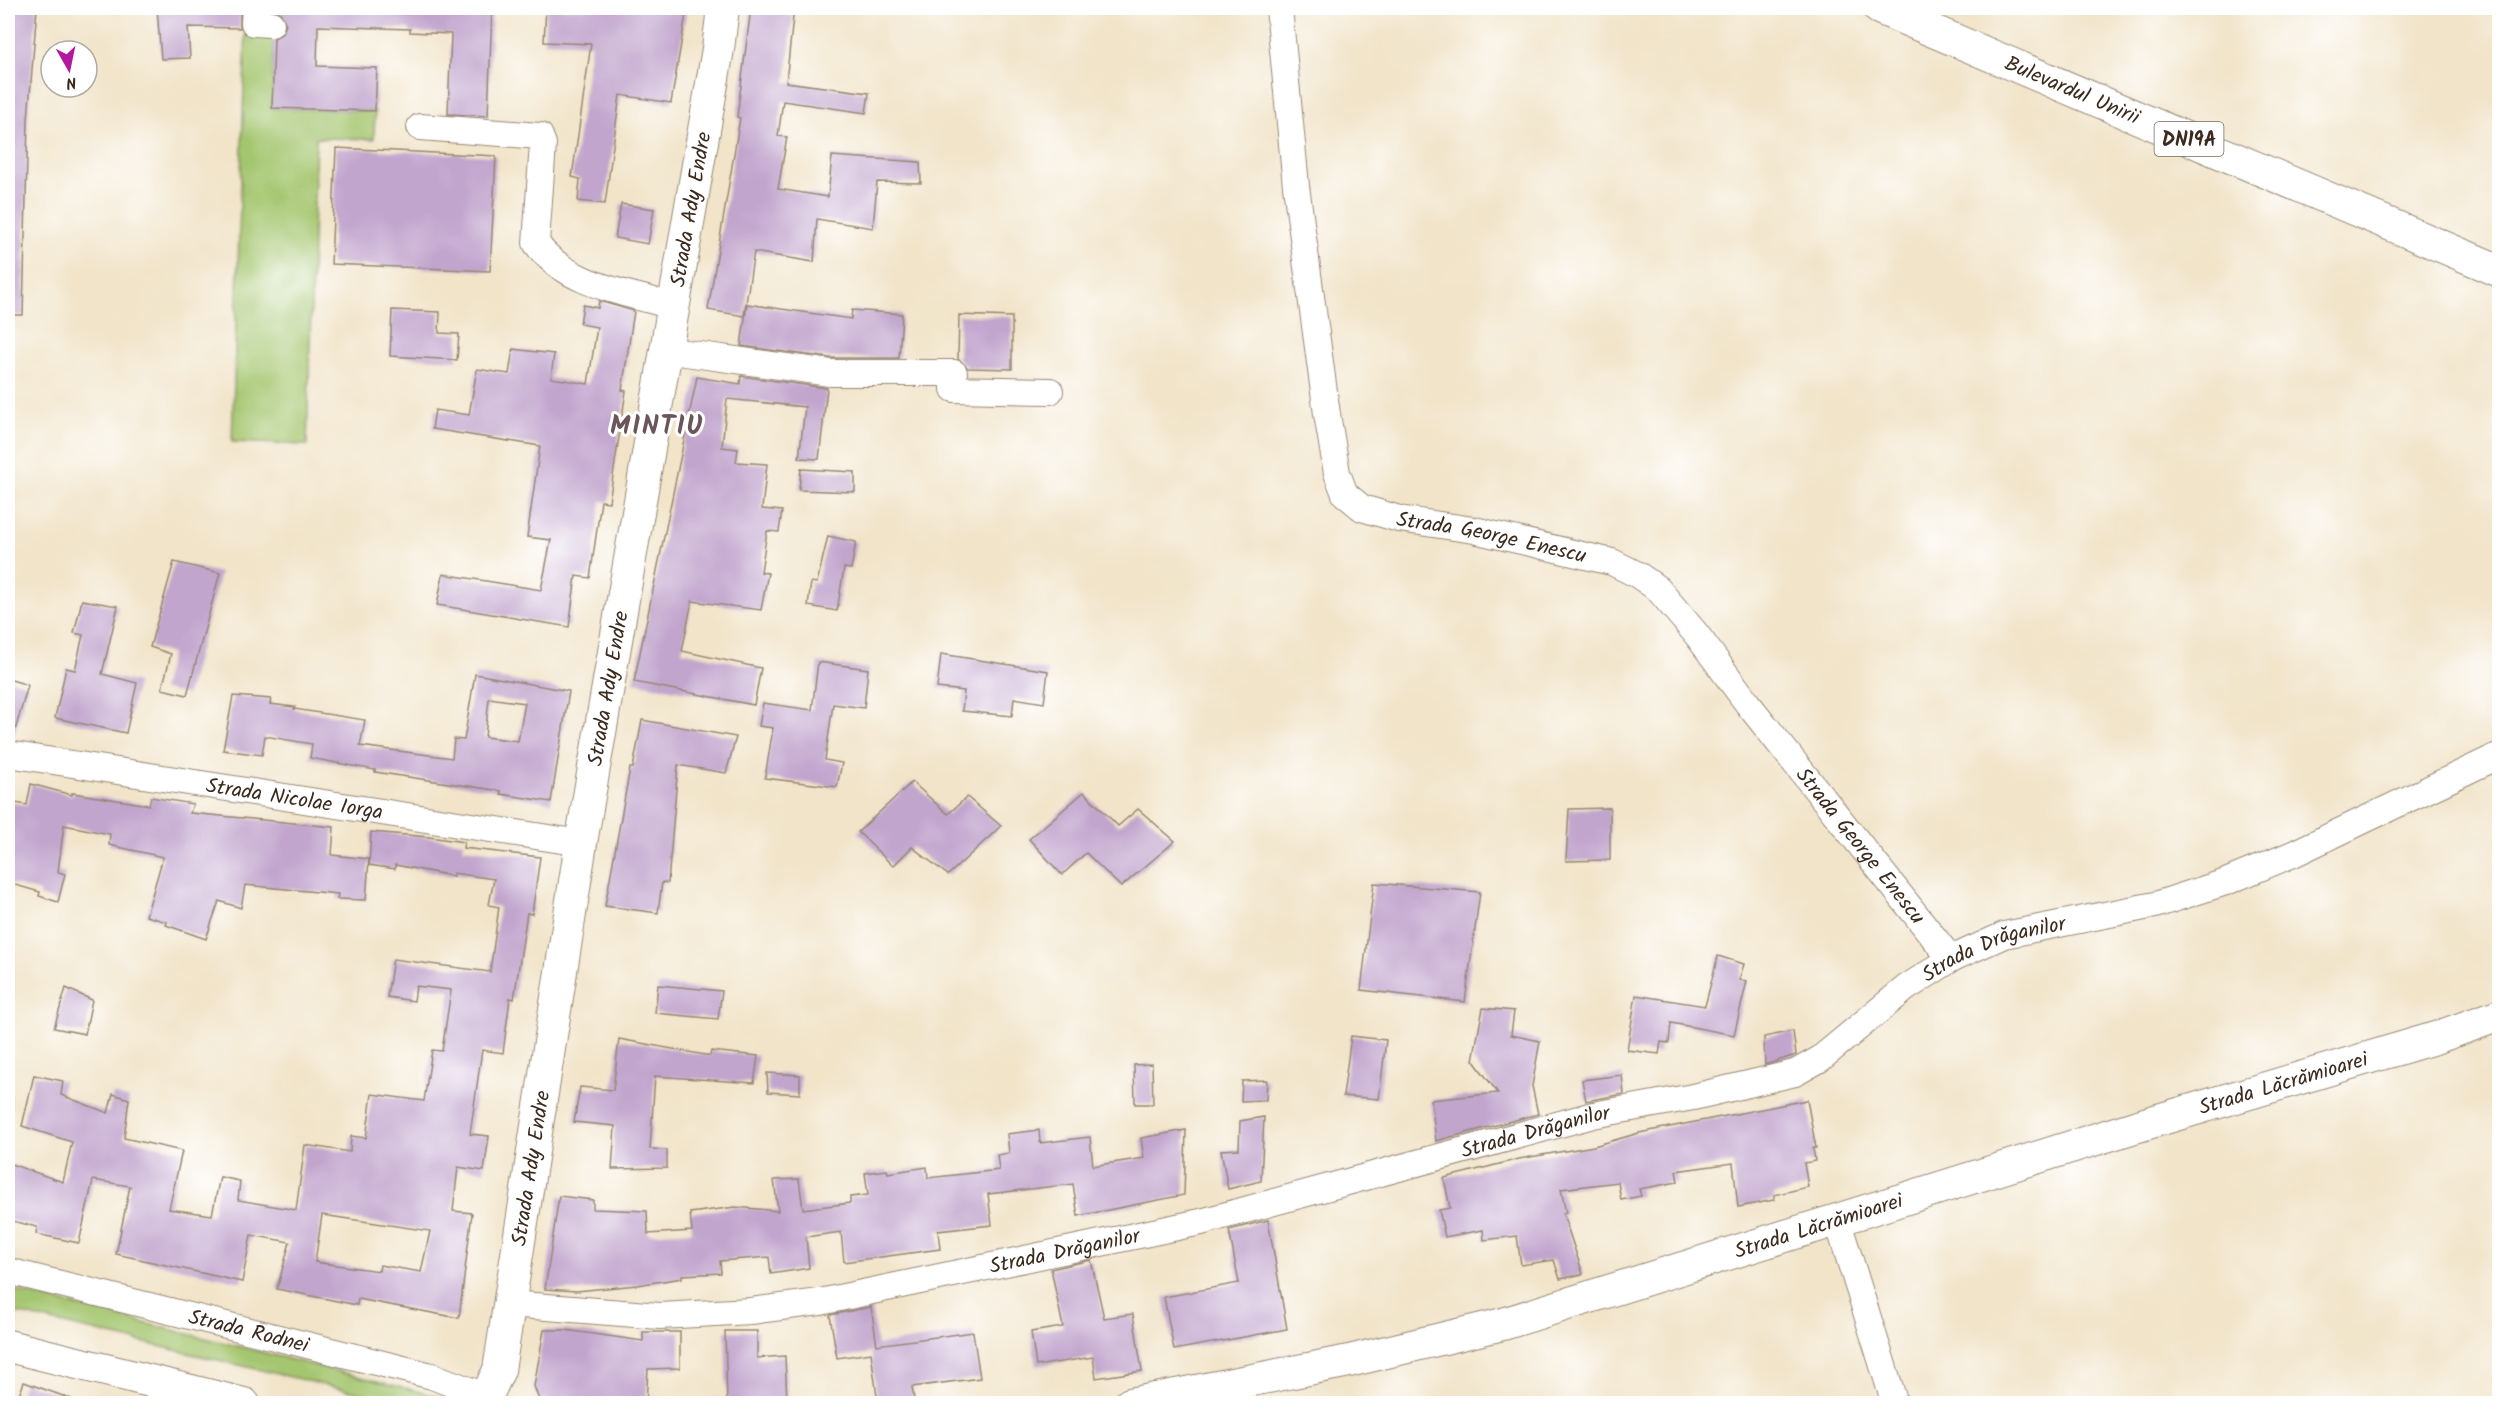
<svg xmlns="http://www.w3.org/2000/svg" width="2507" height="1411" font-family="Kalam,sans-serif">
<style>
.green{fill:#a5c66f;stroke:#707846;stroke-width:1.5}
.building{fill:#c1a5cd;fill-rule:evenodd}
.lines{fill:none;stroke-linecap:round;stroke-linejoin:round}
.minor-casing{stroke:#968774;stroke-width:28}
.major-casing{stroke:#968774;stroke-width:34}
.minor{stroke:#fff;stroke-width:26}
.major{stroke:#fff;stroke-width:32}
.labels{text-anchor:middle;stroke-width:6;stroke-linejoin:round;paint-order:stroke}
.shield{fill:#fff;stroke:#766a62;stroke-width:1.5}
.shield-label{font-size:20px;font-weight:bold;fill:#3b2a1e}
.street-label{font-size:21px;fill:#3b2a1e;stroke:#fff}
.district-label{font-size:27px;font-weight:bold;letter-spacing:1.5px;fill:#6a555b;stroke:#fff}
</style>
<rect width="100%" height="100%" fill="#fff"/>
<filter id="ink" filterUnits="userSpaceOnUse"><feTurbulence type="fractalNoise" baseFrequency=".0167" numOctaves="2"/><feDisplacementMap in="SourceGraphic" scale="12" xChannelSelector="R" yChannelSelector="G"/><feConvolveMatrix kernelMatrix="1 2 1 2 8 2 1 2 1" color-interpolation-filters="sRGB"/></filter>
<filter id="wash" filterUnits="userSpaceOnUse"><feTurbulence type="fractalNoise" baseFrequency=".008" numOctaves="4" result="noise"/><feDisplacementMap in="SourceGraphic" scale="24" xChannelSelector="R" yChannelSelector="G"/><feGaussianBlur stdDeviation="1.35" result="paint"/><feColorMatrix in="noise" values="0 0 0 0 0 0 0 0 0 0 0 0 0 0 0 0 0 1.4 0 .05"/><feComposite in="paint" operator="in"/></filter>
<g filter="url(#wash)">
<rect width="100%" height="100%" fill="#f1e4c9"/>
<g class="green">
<path d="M246,28L275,29L272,108L375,111L374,139L316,138L307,445L232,442Z"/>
<path d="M8,1289L445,1398L447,1389L462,1400L461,1403H402L8,1311Z"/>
</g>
<g id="blocks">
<g class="building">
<path d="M10,8H37L28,119L23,315H8Z"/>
<path d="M157,8H240V28L188,27L190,58L161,59Z"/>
<path d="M270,8H492L488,116L448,114L451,34L410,32V29L318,26L317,66L377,68L375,111L272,108L274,38L283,33L286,24L280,12Z"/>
<path d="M546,8H687L671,103L620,95L605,204L578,201L580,179L572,177L591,44L544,42Z"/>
<path d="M751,8H794L786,82L869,93L866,113L783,101L778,136L787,137L778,189L828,197L832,156L920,162L921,183L877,182L873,228L817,219L814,262L754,252L744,316L708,310L740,118L737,117Z"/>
<path d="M336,148L496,156L490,271L331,264Z"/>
<path d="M621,204L654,209L648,244L615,238Z"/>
<path d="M599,301L634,311L622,390L626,391L609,502L601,501L590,578L576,576L569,627L437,605L443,574L541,590L551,540L527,537L540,446L432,429L435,410L469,415L477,369L509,374L513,349L554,354L551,378L588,384L597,327L580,324L583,305L598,308Z"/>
<path d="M747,304L851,319L852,310L902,314L899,358H830L741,346Z"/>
<path d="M392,310L440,312L439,333L459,334L457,360L390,356Z"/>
<path d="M959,315L1012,317V369L968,368L958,359Z"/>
<path d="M741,376L827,388L819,459L799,458L805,407L727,399L722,447L738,449L736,462L767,464L762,509L782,511L779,532L767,531L761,572L768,573L761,610L692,601L682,651L761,668L754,705L634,682L697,377L740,384Z"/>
<path d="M801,469L855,472V492L799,490Z"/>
<path d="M828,536L856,542L851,569L844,568L837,611L808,606L811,582L817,583Z"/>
<path d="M174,562L220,573L187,695L162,689L171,654L150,647Z"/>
<path d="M82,600L118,606L102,674L137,683L126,733L55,718L66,668L75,670L83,635L74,633Z"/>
<path d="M941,654L1048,671L1044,703L1014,698L1012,716L962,711L964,691L937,688Z"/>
<path d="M818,662L868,669L864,708L833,704L825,760L842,763L837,787L765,778L773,728L759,726L763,703L812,710Z"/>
<path d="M475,674L569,691L551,802L501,794V791L375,772V770L310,758L312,744L265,736L262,755L223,750L233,696L271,699L270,704L295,707L294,709L365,720L360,746L452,758L454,739L464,740ZM489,698L525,703L518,741L485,737Z"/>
<path d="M8,679L28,685L13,738L8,737Z"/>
<path d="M642,720L736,737L726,773L678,765L668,883L662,882L658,913L605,906L630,768H633Z"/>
<path d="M912,782L948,814L967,797L1001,826L948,875L912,847L893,866L858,832Z"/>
<path d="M31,784L72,795V793L149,805L151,797L193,804L190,813L334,827L332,855L369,859L366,900L337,899L338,894L245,885L241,908L219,901L206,939L166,925L167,922L146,916L163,857L109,845L110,834L64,825L58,872L65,874L58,902L39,896L40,892L8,883V802L27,805Z"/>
<path d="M1084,792L1118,826L1138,809L1175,841L1121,887L1086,853L1062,875L1029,839Z"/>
<path d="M1610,808V860L1566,861L1569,809Z"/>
<path d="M371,832L429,837L464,842L463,848L540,857L532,914L527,913L514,999L510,998L503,1053L482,1050L470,1134L489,1136L484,1171L458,1167L453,1211L472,1213L459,1318L358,1299L357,1305L277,1289L290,1242L251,1235L242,1282L116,1254L130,1186L93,1180L79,1243L36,1234L37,1227L8,1220V1163L63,1182L72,1142L22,1126L34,1075L63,1081L61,1095L108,1113L113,1094L129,1099L124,1138L182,1151L169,1209L212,1215L220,1177L240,1181L238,1200L296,1210L305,1145L350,1152L351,1136L366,1138L372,1094L424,1101L432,1050L442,1051L451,990L416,986L414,1001L387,997L393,959L490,972L499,907L489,905L494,879L453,873V876L395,865V869L369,865ZM322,1215L430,1231L421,1272L380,1265L379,1271L315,1262Z"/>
<path d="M1374,883L1480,892L1465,1002L1361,990Z"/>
<path d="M1718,956L1744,964L1739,980L1747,981L1734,1035L1671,1023L1669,1043L1661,1042L1659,1054L1627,1050L1636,995L1705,1006Z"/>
<path d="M658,985L722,991L718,1019L655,1013Z"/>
<path d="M66,988L92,1000L85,1034L54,1028Z"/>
<path d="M1483,1008L1514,1011L1511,1035L1540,1041L1532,1086L1538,1114L1436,1141L1431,1100L1498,1093L1473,1060Z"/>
<path d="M1793,1031L1796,1055L1765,1065L1764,1037Z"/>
<path d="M1351,1036L1386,1040L1379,1099L1343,1096Z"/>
<path d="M619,1039L710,1056L711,1051L758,1056L754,1083L655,1076L650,1149L667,1150V1168L612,1169L615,1126L574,1122L580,1087L613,1090Z"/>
<path d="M1152,1064L1153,1104H1135L1134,1065Z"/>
<path d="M767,1073L800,1075V1094L768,1092Z"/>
<path d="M1622,1075L1624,1094L1586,1101L1582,1080Z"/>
<path d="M1267,1080L1266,1100L1241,1101L1242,1081Z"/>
<path d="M1807,1100L1816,1148H1813L1815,1161L1804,1163L1808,1187L1774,1195V1200L1738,1207L1733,1163L1676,1171L1678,1182L1639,1189L1641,1196L1621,1200L1618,1182L1561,1189L1566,1213L1563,1214L1583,1274L1560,1279L1554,1260L1521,1265L1517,1236L1484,1240L1483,1230L1445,1237L1439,1210L1450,1208L1444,1178L1519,1159L1594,1146L1639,1133Z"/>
<path d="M1264,1117L1261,1181L1228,1189L1221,1150L1239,1149L1240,1121Z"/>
<path d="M1039,1130L1040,1143L1090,1137L1093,1166L1144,1158L1141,1138L1186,1130L1184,1195L1078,1216L1073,1184L988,1194L992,1225L938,1231L940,1249L844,1262L841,1232L806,1237L809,1268L771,1274L769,1257L720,1261L721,1273L682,1275V1278L637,1285L577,1291L545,1289L559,1196L593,1200V1209L647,1211L648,1234L692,1231L690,1213L735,1207L778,1211L774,1180L799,1179L803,1209L850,1203V1197L868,1195L865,1173L887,1170L888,1173L927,1167L928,1178L999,1170L997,1155L1009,1153L1007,1134Z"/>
<path d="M1268,1220L1287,1329L1174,1350L1164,1297L1239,1283L1229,1230Z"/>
<path d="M1091,1260L1104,1318L1133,1314L1142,1371L1096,1378L1093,1357L1036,1366L1031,1332L1063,1327L1051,1269Z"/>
<path d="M871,1307L877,1345L973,1332L980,1378L912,1387L914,1399L878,1404L871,1353L837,1358L830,1315Z"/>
<path d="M544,1330H565L643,1341V1332H680V1368L648,1369L646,1404L539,1400L534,1386Z"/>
<path d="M725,1331H757V1358L785,1356L787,1401L727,1403Z"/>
<path d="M24,1382L77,1401L76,1404H16Z"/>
</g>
</g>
</g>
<g filter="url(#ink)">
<use href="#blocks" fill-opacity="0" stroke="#968774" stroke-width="1.5"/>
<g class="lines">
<g class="minor-casing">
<g id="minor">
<path d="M255,8L254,23L271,24"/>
<path id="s1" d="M1279,8L1296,186L1327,414L1337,473L1345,494L1362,508L1399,519L1474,530L1612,562L1638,575L1658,589L1697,635L1748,704L1951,959"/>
<path d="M420,127L540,136L543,144L536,243C566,285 625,292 672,306"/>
<path d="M664,350L830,373H954V389L1050,391"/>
<path id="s2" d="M8,754L581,843"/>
<path d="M1837,1219L1895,1404"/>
<path id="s3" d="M8,1271L432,1376L487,1397"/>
<path id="s4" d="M509,1304L660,1316L751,1311L820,1302L1201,1222L1593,1115L1693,1097L1795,1073L1820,1059L1906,988L1951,959L2004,935L2155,905L2226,882L2293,854L2500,755"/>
</g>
</g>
<g class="major-casing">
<g id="major">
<path id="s5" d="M1879,8L2500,271"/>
<path d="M8,1346L244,1404"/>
<path id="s6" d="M483,1404L499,1370L581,843L718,49L723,8"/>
<path id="s7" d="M1130,1404L1349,1361L1503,1324L2138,1126L2435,1038L2500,1015"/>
</g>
</g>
<use href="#minor" class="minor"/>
<use href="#major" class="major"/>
</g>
</g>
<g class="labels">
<rect class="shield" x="2154.5" y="122" width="69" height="34" rx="4.5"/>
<g class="shield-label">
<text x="2189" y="146">DN19A</text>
</g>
<g class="street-label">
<text dy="7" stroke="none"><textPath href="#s5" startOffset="210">Bulevardul Unirii</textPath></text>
<text dy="7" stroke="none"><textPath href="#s6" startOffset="1214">Strada Ady Endre</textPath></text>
<text dy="7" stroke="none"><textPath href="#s1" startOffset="646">Strada George Enescu</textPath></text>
<text dy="7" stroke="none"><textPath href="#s6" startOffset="728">Strada Ady Endre</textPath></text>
<text dy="7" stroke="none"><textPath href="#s2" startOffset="290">Strada Nicolae Iorga</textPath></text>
<text dy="7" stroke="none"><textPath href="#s1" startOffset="1150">Strada George Enescu</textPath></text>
<text dy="7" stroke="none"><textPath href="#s4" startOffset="1552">Strada Drăganilor</textPath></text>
<text dy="7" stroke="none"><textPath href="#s7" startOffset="1198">Strada Lăcrămioarei</textPath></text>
<text dy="7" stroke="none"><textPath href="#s4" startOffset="1048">Strada Drăganilor</textPath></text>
<text dy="7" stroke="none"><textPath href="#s6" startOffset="242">Strada Ady Endre</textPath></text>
<text dy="7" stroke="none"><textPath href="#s7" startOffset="712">Strada Lăcrămioarei</textPath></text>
<text dy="7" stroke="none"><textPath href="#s4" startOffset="562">Strada Drăganilor</textPath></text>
<text dy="7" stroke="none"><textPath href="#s3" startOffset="248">Strada Rodnei</textPath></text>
</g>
<g class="district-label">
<text x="657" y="434">MINTIU</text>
</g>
</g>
<rect width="2507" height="1411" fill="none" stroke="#fff" stroke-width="30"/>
<g transform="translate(69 69) rotate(171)"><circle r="28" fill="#ffffff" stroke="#b1aaa5" stroke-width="1.5"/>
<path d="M0-4.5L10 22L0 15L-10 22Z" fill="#b5179e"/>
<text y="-9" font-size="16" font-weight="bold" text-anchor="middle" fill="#3b2a1e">N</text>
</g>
</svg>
